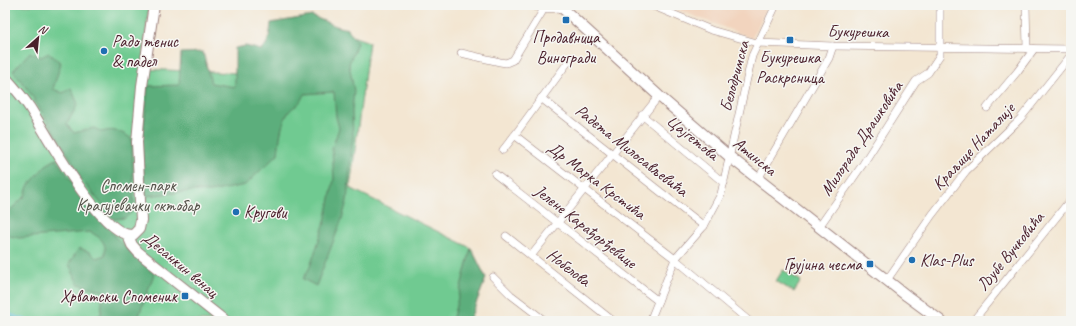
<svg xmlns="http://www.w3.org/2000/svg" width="1076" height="326" font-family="Caveat,sans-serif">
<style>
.built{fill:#f2d4be}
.green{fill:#70ca91;stroke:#5d745e}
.forest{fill:#5cae7b;stroke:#536653}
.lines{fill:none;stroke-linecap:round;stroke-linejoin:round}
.stream{stroke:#6cbce7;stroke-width:2}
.street-casing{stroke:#9e827e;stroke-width:8}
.secondary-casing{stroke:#9e827e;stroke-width:12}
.street{stroke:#fff;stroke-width:7}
.secondary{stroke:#fff;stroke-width:10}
.poi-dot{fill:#1f6fb2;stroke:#f6f6f2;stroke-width:1.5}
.labels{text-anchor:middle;stroke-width:3;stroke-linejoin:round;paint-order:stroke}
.street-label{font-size:17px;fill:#4a1f2b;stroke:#f6f6f2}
.poi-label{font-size:17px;fill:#4a1f2b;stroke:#f6f6f2;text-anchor:start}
.park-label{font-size:17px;fill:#55524a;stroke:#f6f6f2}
</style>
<rect width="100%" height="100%" fill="#f6f6f2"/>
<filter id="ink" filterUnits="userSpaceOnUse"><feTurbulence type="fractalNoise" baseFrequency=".025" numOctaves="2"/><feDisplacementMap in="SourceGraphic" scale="8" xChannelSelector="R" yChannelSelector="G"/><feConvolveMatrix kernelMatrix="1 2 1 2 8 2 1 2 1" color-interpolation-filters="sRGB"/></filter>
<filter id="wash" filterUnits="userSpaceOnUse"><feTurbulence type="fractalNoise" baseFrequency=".012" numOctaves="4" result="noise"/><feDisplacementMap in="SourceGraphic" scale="16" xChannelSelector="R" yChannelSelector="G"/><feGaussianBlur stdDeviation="0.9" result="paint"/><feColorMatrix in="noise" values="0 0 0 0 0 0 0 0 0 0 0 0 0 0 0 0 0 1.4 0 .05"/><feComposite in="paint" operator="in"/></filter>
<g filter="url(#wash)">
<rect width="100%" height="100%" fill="#f3e6d2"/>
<path class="built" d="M665,5H768L752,38Z"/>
<g class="green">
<path d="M5,5H149L142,69L284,75L327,27L369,42L350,188L471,248L486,278L469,321H5Z"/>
<path d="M783,270L801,281L794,292L776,281Z"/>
</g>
<g class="forest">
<path d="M312,16L336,26L348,29L357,42L349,64L354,91L352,111L353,136L347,201L342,219L316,286L303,279L310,267L325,222L334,179L332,149L339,128L336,117L334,92L304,94C298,109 294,104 288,113C280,127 280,139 278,154L245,185L210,192L193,191L145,196L142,145L148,86L179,85L181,53L203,52L211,83L235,87V48L246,46L261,50C269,44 270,33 271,23Z"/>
<path d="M30,52L41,57L49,53L61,63L53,89L63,93L71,88L78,104L67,124L74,133L94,128L102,132C114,128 122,132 132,139L134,210L125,218L114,219L80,178L74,164L29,91L13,71Z"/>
<path d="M56,159L95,214L119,241L154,274L137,321H90L101,314L103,291L78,284L69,264L79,248L90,252L96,258L105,255C107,242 100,237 90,232L19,238L5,235V215L25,196L28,186L46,165Z"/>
<path d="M471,248L486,278L469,321H452Z"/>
</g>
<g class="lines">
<path class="stream" d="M5,313L29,321"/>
</g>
</g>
<g filter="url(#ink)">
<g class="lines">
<g class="street-casing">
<g id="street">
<path d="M530,5L544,9L562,8"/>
<path d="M651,5L711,30L757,43L833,46L1071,49"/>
<path d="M1026,5L1027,49"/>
<path d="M461,53L500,62L506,63L513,60L544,9"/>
<path d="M541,98L704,226"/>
<path d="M987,108L1017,72L1034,49"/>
<path d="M642,115L724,183"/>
<path d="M514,136L571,58"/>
<path d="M503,150L514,136L517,137L675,259L749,321"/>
<path d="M495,174L658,301"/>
<path d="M758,179L829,58L833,46"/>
<path d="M819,227L863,164L916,81L928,73L940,55V5"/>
<path d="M506,236L613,321"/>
<path d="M531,256L659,96"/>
<path d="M493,277L511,295L545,321"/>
<path d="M887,280L932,215L966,171L1020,119L1071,55"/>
<path d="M650,321L675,259L704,226L721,194L752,56L776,5"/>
<path d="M973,321L1071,199"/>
</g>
</g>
<g class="secondary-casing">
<g id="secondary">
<path d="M559,5L659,96L730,157L907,296L941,321"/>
<path d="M5,77C14,87 23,97 30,108C46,133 102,238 133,235L139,229L141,220L137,142L142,86L154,5"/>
<path d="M128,236L132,245L138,252L225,321"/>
</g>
</g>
<use href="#street" class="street"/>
<use href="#secondary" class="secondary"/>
</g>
</g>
<g class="poi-dot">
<rect x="562" y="16" width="8" height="8" rx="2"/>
<rect x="786" y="36" width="8" height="8" rx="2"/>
<circle cx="104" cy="51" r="4"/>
<circle cx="236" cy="212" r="4"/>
<circle cx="912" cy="260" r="4"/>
<rect x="866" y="260" width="8" height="8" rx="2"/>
<rect x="181" y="292" width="8" height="8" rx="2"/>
</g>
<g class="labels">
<g class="street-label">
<text transform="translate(858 31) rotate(1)" y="6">Букурешка</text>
<text transform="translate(734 76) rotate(-75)" y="6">Белодримска</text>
<text transform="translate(693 137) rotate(39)" y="6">Цајгетова</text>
<text transform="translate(861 138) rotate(-56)" y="6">Милорада Драшковића</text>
<text transform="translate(973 146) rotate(-47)" y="6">Краљице Наталије</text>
<text transform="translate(632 150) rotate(38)" y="6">Радета Милосављевића</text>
<text transform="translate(755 156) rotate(39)" y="6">Атинска</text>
<text transform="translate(597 180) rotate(37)" y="6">Др Марка Крстића</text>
<text transform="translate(586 226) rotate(38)" y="6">Јелене Карађорђевице</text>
<text transform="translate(1010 251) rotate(-51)" y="6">Љубе Вучковића</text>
<text transform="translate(181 264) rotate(40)" y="6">Десанкин венац</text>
<text transform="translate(569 267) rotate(38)" y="6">Нобелова</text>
</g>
<g class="poi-label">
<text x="566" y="43" text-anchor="middle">Продавница<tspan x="566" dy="20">Виногради</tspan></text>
<text x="112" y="47">Радо тенис<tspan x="112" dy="20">&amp; падел</tspan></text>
<text x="790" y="63" text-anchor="middle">Букурешка<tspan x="790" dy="20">Раскрсница</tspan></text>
<text x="244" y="218">Кругови</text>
<text x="920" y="266">Klas-Plus</text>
<text x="862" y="270" text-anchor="end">Грујина чесма</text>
<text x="177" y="302" text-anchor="end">Хрватски Споменик</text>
</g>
<g class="park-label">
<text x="138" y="191">Спомен-парк<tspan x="138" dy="20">Крагујевачки октобар</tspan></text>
</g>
</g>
<rect width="1076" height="326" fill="none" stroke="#f6f6f2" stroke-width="20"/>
<g transform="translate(38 38) rotate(27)" stroke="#f6f6f2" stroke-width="3" paint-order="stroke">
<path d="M0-3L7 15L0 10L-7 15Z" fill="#4a1f2b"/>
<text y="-6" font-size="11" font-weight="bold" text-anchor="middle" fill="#4a1f2b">N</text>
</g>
</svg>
